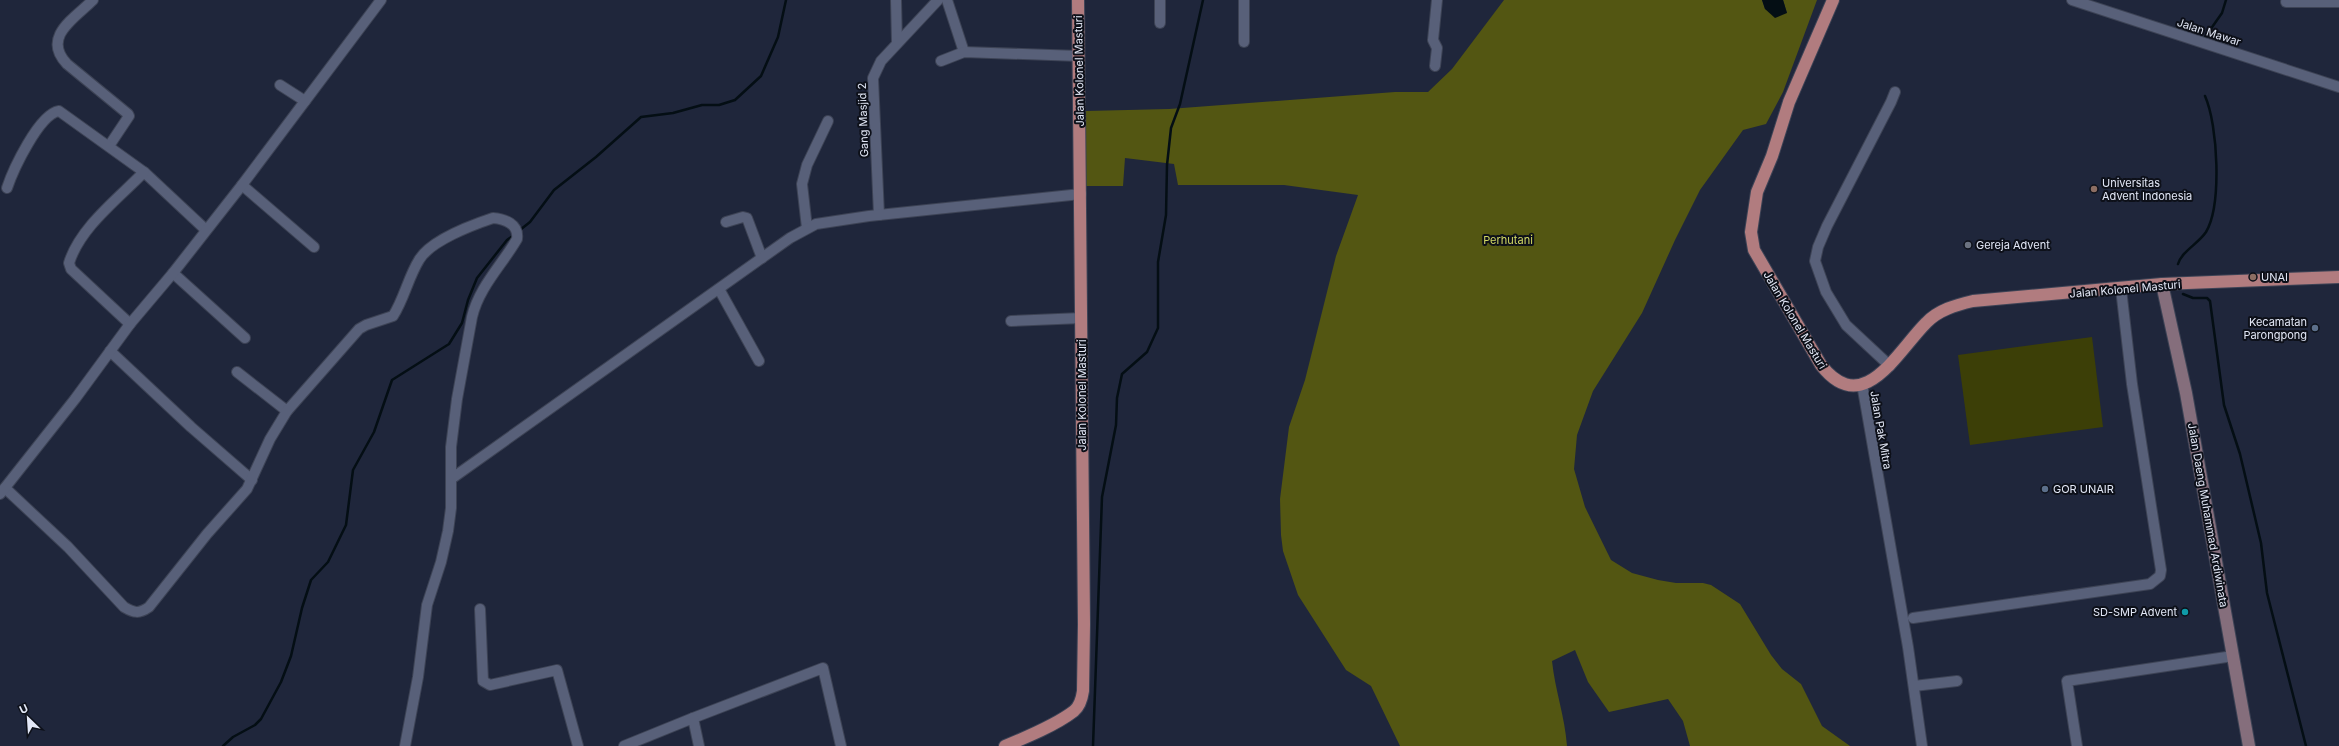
<svg xmlns="http://www.w3.org/2000/svg" width="2339" height="746" font-family="Inter,sans-serif">
<style>
.green{fill:#3c3f07}
.forest{fill:#535612}
.water{fill:#040e14}
.lines{fill:none;stroke-linecap:round;stroke-linejoin:round}
.stream{stroke:#040e14;stroke-width:2.5}
.street-casing{stroke:#3d4355;stroke-width:12}
.secondary-casing{stroke:#3d4355;stroke-width:14}
.primary-casing{stroke:#3d4355;stroke-width:14}
.street{stroke:#586079;stroke-width:10}
.secondary{stroke:#856e7c;stroke-width:12}
.primary{stroke:#b17c7f;stroke-width:12}
.education-dot{fill:#8d6e63;stroke:#0d1019;stroke-width:1.5}
.worship-dot{fill:#6b7280;stroke:#0d1019;stroke-width:1.5}
.service-dot{fill:#5c6f8a;stroke:#0d1019;stroke-width:1.5}
.culture-dot{fill:#0f9aa8;stroke:#0d1019;stroke-width:1.5}
.labels{text-anchor:middle;stroke-width:4;stroke-linejoin:round;paint-order:stroke}
.street-label{font-size:11px;fill:#e3e8f7;stroke:#0d1019}
.poi-label{font-size:11px;fill:#e3e8f7;stroke:#0d1019;text-anchor:start}
.park-label{font-size:11px;fill:#d2d965;stroke:#0d1019}
</style>
<rect width="100%" height="100%" fill="#1f263b"/>
<path class="green" d="M2092,337L2103,427L1970,445L1958,355Z"/>
<path class="forest" d="M1504,0H1762L1765,9L1787,13L1783,0H1817L1783,92L1766,124L1743,130L1700,190L1675,240L1642,313L1593,391L1577,435L1574,469L1585,507L1611,560L1632,573L1658,580L1676,583H1703L1711,585L1740,604L1771,655L1782,669L1801,684L1822,726L1850,746H1690L1683,721L1668,699L1609,712L1588,682L1575,650L1552,661C1555,690 1565,717 1567,746H1400L1371,686L1346,670L1298,595L1283,551L1281,535L1280,499L1289,427L1305,380L1336,256L1358,195L1284,185H1178L1174,164L1125,158L1123,186H1086V111L1169,109L1395,92H1428L1452,69Z"/>
<path class="water" d="M1762,0H1783L1787,13L1775,18L1765,9Z"/>
<g class="lines">
<g class="stream">
<path d="M2203,40L2222,13L2226,0"/>
<path d="M520,230L530,222L554,190L596,157L641,117L673,113L702,105H719L735,100L761,76L778,37L786,0"/>
<path d="M2178,264C2182,251 2198,244 2206,232C2222,205 2218,125 2205,96"/>
<path d="M2183,294L2193,298H2207L2210,301L2224,405L2240,454L2261,543L2267,593L2306,746"/>
<path d="M223,746L233,737L255,725L261,719L281,682L291,656L302,608L311,580L328,562L346,525L353,470L374,432L392,380L449,344L462,323L468,300L477,278L507,240L514,235"/>
<path d="M1093,746L1102,497L1116,425L1117,398L1122,374L1147,352L1158,328V262L1166,215L1167,165L1171,128L1180,104L1203,0"/>
</g>
<g class="street-casing">
<g id="street">
<path d="M93,0C75,18 41,37 67,64L128,114L129,116L109,146"/>
<path d="M896,0L897,43"/>
<path d="M947,0L964,52"/>
<path d="M1160,0V23"/>
<path d="M1244,0V42"/>
<path d="M2072,0L2339,87"/>
<path d="M2286,2H2339"/>
<path d="M941,61L964,52L1079,56"/>
<path d="M1435,66L1437,48L1433,40L1437,0"/>
<path d="M280,85L305,101"/>
<path d="M242,185L314,247"/>
<path d="M7,188C13,170 39,114 59,111L144,172L206,230"/>
<path d="M879,215L873,78L881,61L938,0"/>
<path d="M726,222L743,217L747,218L762,258"/>
<path d="M807,228L802,184L807,165L828,121"/>
<path d="M173,273L245,338"/>
<path d="M719,289L759,361"/>
<path d="M1011,321L1082,318"/>
<path d="M130,324L71,269L69,263C80,227 119,198 144,172"/>
<path d="M110,351L191,427L252,480"/>
<path d="M1890,366L1846,325L1826,292L1815,261L1818,247L1827,226L1891,102L1895,92"/>
<path d="M237,372L287,411"/>
<path d="M1862,384L1908,647L1922,746"/>
<path d="M451,479L790,238L816,224L869,216L1081,194"/>
<path d="M5,488L68,547L124,607C134,613 139,614 149,607L207,534L247,489L270,439L287,411L359,329L366,325L393,316C404,299 408,278 419,260C430,241 472,225 493,218C505,219 519,224 517,239C502,265 479,287 472,317L457,399L451,447V508L448,531L441,562L427,605L418,677L405,746"/>
<path d="M0,494L75,399L130,324L173,273L242,185L381,0"/>
<path d="M480,609L483,681L490,685L557,670L578,746"/>
<path d="M1913,618L2150,584L2160,576L2161,570L2132,384L2121,289"/>
<path d="M1914,686L1957,681"/>
<path d="M693,718L823,668L841,746"/>
<path d="M624,746L693,718L699,746"/>
<path d="M2077,746L2067,681L2233,656"/>
</g>
</g>
<g class="secondary-casing">
<path id="secondary" d="M2162,284L2186,393L2249,746"/>
</g>
<g class="primary-casing">
<g id="primary">
<path d="M1833,0L1789,102L1772,156L1757,192L1751,232L1754,250L1821,365C1863,419 1897,352 1926,323C1938,310 1956,305 1973,301L2162,284L2339,277"/>
<path d="M1005,746C1027,737 1056,725 1074,711C1080,706 1082,698 1083,691L1084,624L1078,0"/>
</g>
</g>
<use href="#street" class="street"/>
<use href="#secondary" class="secondary"/>
<use href="#primary" class="primary"/>
</g>
<g class="education-dot">
<circle cx="2094" cy="189" r="4"/>
<circle cx="2253" cy="277" r="4"/>
</g>
<circle class="worship-dot" cx="1968" cy="245" r="4"/>
<g class="service-dot">
<circle cx="2315" cy="328" r="4"/>
<circle cx="2045" cy="489" r="4"/>
</g>
<circle class="culture-dot" cx="2185" cy="612" r="4"/>
<g class="labels">
<g class="street-label">
<text transform="translate(2209 32) rotate(18)" y="4">Jalan Mawar</text>
<text transform="translate(1079 71) rotate(-91)" y="4">Jalan Kolonel Masturi</text>
<text transform="translate(863 120) rotate(-92)" y="4">Gang Masjid 2</text>
<text transform="translate(2125 289) rotate(-5)" y="4">Jalan Kolonel Masturi</text>
<text transform="translate(1795 320) rotate(59)" y="4">Jalan Kolonel Masturi</text>
<text transform="translate(1082 395) rotate(-90)" y="4">Jalan Kolonel Masturi</text>
<text transform="translate(1881 430) rotate(80)" y="4">Jalan Pak Mitra</text>
<text transform="translate(2208 515) rotate(80)" y="4">Jalan Daeng Muhammad Ardiwinata</text>
</g>
<g class="poi-label">
<text x="2102" y="187">Universitas<tspan x="2102" dy="13">Advent Indonesia</tspan></text>
<text x="1976" y="249">Gereja Advent</text>
<text x="2261" y="281">UNAI</text>
<text x="2307" y="326" text-anchor="end">Kecamatan<tspan x="2307" dy="13">Parongpong</tspan></text>
<text x="2053" y="493">GOR UNAIR</text>
<text x="2177" y="616" text-anchor="end">SD-SMP Advent</text>
</g>
<g class="park-label">
<text x="1508" y="244">Perhutani</text>
</g>
</g>
<g transform="translate(28 718) rotate(335)" stroke="#0d1019" stroke-width="3" paint-order="stroke">
<path d="M0-3L7 15L0 10L-7 15Z" fill="#e3e8f7"/>
<text y="-6" font-size="11" font-weight="bold" text-anchor="middle" fill="#e3e8f7">U</text>
</g>
</svg>
